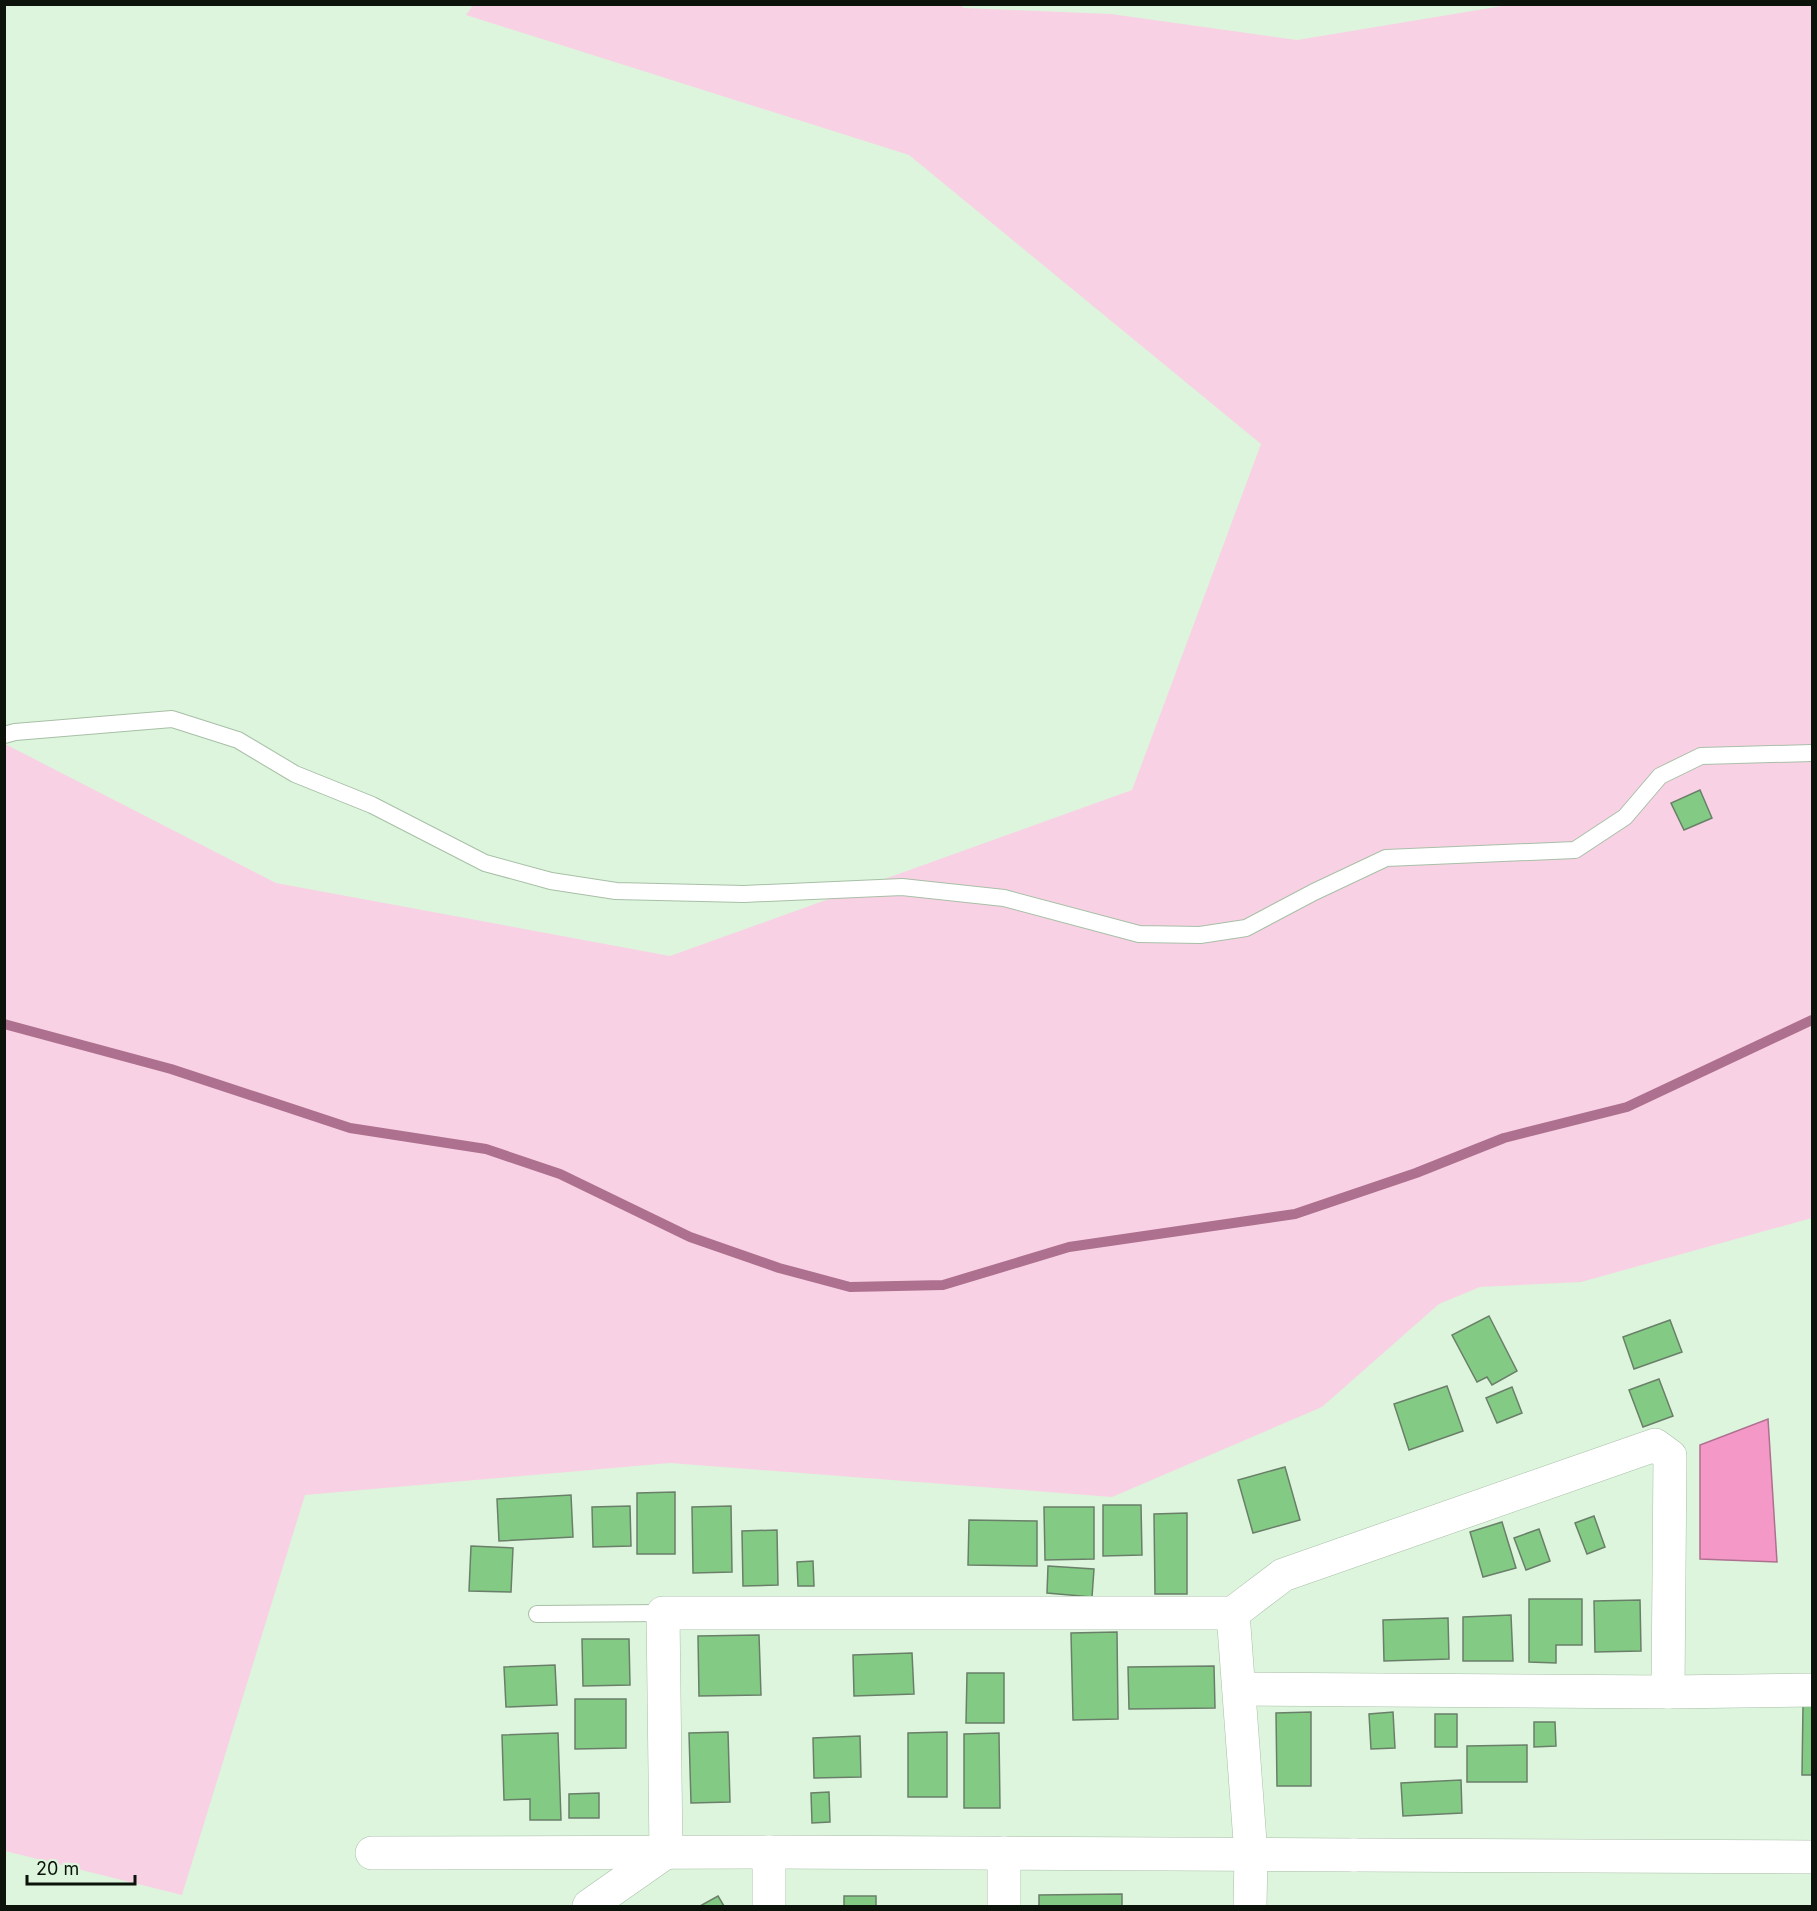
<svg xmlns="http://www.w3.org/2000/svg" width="1817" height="1911" font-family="Inter,sans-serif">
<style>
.green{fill:#f8d2e4}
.water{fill:#f498c8;stroke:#ae708f;stroke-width:1.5}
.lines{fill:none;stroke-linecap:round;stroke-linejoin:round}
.stream{stroke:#ae708f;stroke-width:10}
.building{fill:#83cb84;stroke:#6a7f69;stroke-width:1.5}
.lane-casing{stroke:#a8bfa7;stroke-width:18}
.street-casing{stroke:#a8bfa7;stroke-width:34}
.secondary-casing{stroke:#a8bfa7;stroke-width:34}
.lane{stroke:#fff;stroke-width:16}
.street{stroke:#fff;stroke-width:33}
.secondary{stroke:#fff;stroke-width:33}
</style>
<rect width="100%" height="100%" fill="#ddf5dc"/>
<path class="green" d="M959,4L964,8L1111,14L1297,40L1508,5H1812V1218L1581,1282L1480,1287L1439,1304L1322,1407L1112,1497L670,1463L305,1495L182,1895L5,1851V744L276,883L670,956L1132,790L1261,444L909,155L466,15L473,5Z"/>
<path class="water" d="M1768,1419L1777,1562L1700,1559V1445Z"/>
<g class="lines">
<path class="stream" d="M4,1024L171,1069L350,1128L486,1149L560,1174L690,1237L779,1268L850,1287L943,1285L1069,1247L1295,1214L1416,1173L1504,1138L1627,1107L1812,1020"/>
</g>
<g class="building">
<path d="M1700,790L1712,818L1684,830L1671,803Z"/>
<path d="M1489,1316L1517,1371L1492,1385L1487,1377L1477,1382L1452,1335Z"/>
<path d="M1670,1320L1682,1352L1634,1369L1623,1337Z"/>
<path d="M1659,1379L1673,1416L1643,1427L1629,1390Z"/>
<path d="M1447,1386L1463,1431L1409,1450L1394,1404Z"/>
<path d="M1512,1387L1522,1413L1497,1423L1486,1398Z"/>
<path d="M1285,1467L1300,1520L1253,1533L1238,1480Z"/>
<path d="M675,1492V1554H637V1493Z"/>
<path d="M571,1495L573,1537L499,1541L497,1499Z"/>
<path d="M1103,1505H1141L1142,1555L1103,1556Z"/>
<path d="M630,1506L631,1546L593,1547L592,1507Z"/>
<path d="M731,1506L732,1572L693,1573L692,1507Z"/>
<path d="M1044,1507H1094V1559L1045,1560Z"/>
<path d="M1187,1513V1594H1155L1154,1514Z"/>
<path d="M1594,1516L1605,1547L1587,1554L1575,1523Z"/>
<path d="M969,1520L1037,1521V1566L968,1565Z"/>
<path d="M1502,1522L1516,1568L1483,1577L1470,1532Z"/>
<path d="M1539,1529L1550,1561L1526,1570L1514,1538Z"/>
<path d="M777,1530L778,1585L743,1586L742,1531Z"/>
<path d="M471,1546L513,1548L511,1592L469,1591Z"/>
<path d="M813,1561L814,1586H798L797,1562Z"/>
<path d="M1048,1566L1094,1569L1092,1597L1047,1593Z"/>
<path d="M1529,1599H1582V1645H1556V1663L1529,1662Z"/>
<path d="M1640,1600L1641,1651L1595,1652L1594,1601Z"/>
<path d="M1511,1615L1513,1661H1463V1617Z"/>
<path d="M1448,1618L1449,1659L1384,1661L1383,1620Z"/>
<path d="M1117,1632L1118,1719L1073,1720L1071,1633Z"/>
<path d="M759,1635L761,1695L699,1696L698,1636Z"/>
<path d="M582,1639H629L630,1685L583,1686Z"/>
<path d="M912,1653L914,1694L854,1696L853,1655Z"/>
<path d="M555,1665L557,1705L506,1707L504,1667Z"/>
<path d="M1214,1666L1215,1708L1129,1709L1128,1667Z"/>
<path d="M967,1673H1004V1723H966Z"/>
<path d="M575,1699H626V1748L575,1749Z"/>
<path d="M1803,1705L1812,1706V1775H1802Z"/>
<path d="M1311,1712V1786H1277L1276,1713Z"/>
<path d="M1393,1712L1395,1748L1371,1749L1369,1714Z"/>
<rect x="1435" y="1714" width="22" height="33"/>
<path d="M1534,1722H1555L1556,1746L1534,1747Z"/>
<path d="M728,1732L730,1802L691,1803L689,1733Z"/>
<path d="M947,1732V1797H908V1733Z"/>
<path d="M558,1733L561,1820H530V1799L504,1800L502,1735Z"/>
<path d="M999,1733L1000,1808H964V1734Z"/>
<path d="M860,1736L861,1777L814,1778L813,1738Z"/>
<path d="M1527,1745V1782H1467V1746Z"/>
<path d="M1461,1780L1462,1813L1403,1816L1401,1783Z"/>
<path d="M829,1792L830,1822L812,1823L811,1793Z"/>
<path d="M599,1793V1818H569V1794Z"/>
<path d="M1122,1894V1906H1039V1895Z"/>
<path d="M718,1896L724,1906H700Z"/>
<rect x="844" y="1896" width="32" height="10"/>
</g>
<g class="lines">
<g class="lane-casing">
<g id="lane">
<path d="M4,735L15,732L172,719L238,740L295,774L372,805L485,863L551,881L616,891L744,894L902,887L1004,898L1139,934L1200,935L1246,928L1314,892L1386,858L1575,850L1625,817L1660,776L1701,756L1812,753"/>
<path d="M537,1614L663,1613"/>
</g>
</g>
<g class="street-casing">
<g id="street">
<path d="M1233,1613L1251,1855L1250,1906"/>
<path d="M1239,1689L1668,1692L1812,1690"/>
<path d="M372,1853L769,1852L1354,1855"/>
<path d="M589,1906L666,1852L663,1613H1233L1283,1575L1655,1445L1670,1456L1668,1692"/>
<path d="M769,1906V1852"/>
<path d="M1004,1906V1853"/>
</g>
</g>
<g class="secondary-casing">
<path id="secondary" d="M1354,1855L1812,1857"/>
</g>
<use href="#lane" class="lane"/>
<use href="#street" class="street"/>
<use href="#secondary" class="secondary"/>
</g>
<rect width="1817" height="1911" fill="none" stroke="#0b130b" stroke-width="12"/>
<path d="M27 1875v9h108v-9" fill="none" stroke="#0b130b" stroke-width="3"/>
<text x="36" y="1875" font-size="18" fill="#0b130b" stroke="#ddf5dc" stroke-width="4.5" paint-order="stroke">20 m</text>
</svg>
